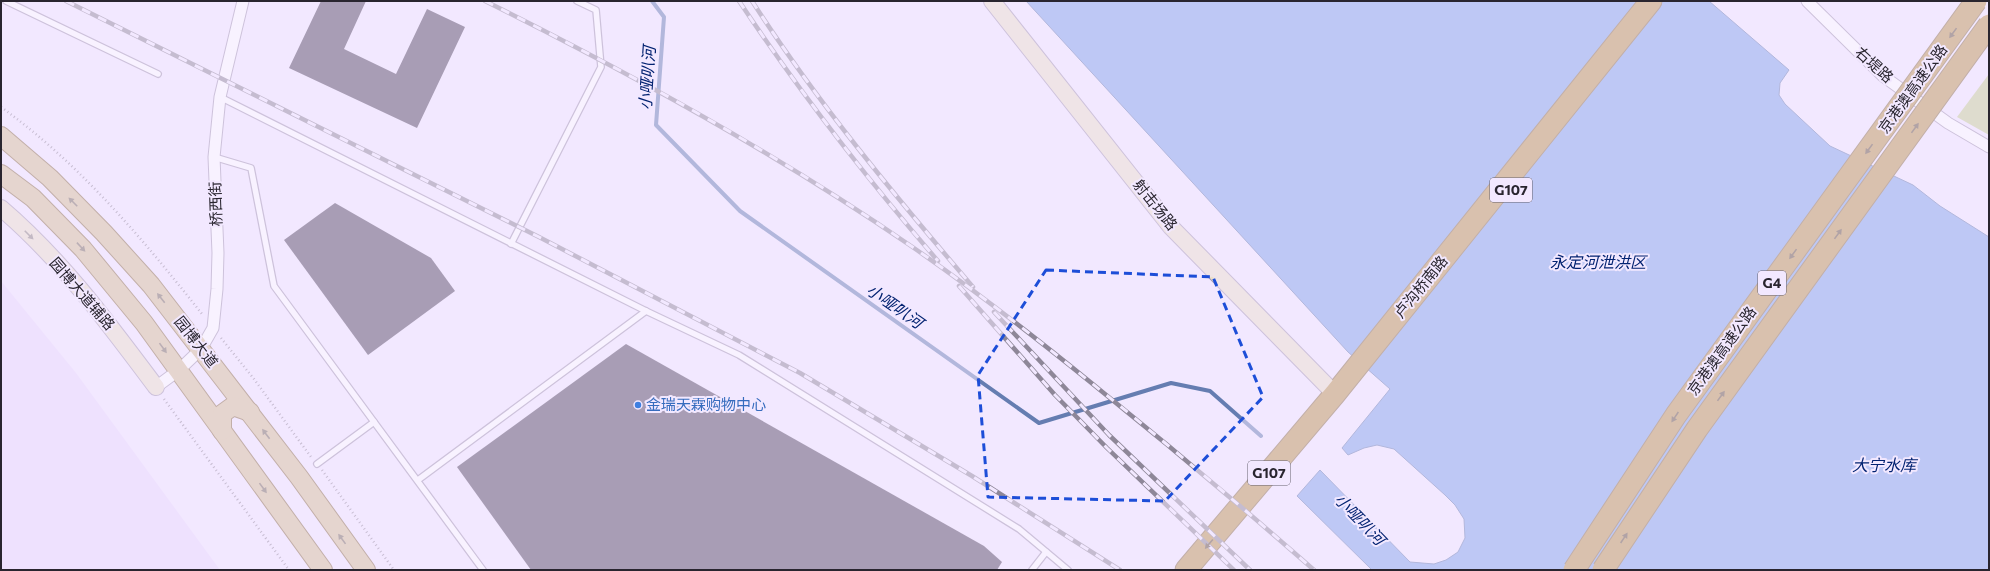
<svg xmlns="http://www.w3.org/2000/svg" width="1990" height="571" font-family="Commissioner,'Noto Sans SC',sans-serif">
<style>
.built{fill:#e9dafc}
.green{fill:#c5cf92}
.water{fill:#7fa3e9;stroke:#657db1}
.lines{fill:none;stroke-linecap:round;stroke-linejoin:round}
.stream{stroke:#657db1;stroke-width:4}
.building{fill:#4e445b}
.lane-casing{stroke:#a196b0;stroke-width:8}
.street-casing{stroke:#a196b0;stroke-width:13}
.secondary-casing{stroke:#a196b0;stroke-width:18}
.primary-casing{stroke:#886c42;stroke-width:20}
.highway-casing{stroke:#886c42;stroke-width:23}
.path{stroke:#938b9c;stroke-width:2.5;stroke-dasharray:1 3;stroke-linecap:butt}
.lane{stroke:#fff;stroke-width:5.5}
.street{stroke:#fff;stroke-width:11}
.secondary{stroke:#ebdfca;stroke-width:16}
.primary{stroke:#d6be94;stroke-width:18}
.highway{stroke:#bb934d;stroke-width:21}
.rail-casing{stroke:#8e8798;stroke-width:4.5}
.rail{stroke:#f2e8ff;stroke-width:3;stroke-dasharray:9;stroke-linecap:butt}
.highway-bridge-casing{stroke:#886c42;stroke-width:23;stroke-linecap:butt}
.highway-bridge{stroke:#bb934d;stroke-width:21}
.oneway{fill:#63513b}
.oneway2{fill:#776a5c}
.oneway3{fill:#8a827c}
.marked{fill:none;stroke:#1d4ed8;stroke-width:3;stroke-dasharray:8 5;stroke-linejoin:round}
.shop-dot{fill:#3f7fe0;stroke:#f2e8ff;stroke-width:1.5}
.labels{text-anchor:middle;stroke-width:4;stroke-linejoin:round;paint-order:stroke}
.shield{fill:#f2e8ff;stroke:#65606d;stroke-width:1}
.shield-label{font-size:14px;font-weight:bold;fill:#29252f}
.street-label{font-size:15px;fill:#29252f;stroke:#f2e8ff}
.shop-label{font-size:15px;fill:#366cbe;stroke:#f2e8ff;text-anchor:start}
.water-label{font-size:16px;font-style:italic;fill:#022271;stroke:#f2e8ff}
</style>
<rect width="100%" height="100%" fill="#f2e8ff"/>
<path class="built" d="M1,281L76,373L220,570H1Z"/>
<path class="green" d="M1989,74V135L1957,117Z"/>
<path class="water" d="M1026,1H1709L1789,70L1780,83L1779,95L1785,104L1830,146L1913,185L1940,206L1989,237V570H1372L1297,496L1320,470L1410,562L1434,564L1446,560L1458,552L1465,538L1464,519L1455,505L1445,495L1394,449L1377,445L1364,448L1348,455L1342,448L1390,389L1348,352Z"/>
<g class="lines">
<path class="stream" d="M652,1L664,17L656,125L740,211L1039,423L1171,383L1210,391L1261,436"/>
</g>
<g class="building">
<path d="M321,1H366L344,49L396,74L427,9L465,27L417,128L289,68Z"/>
<path d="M335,203L431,258L455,291L368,355L284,240Z"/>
<path d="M626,344L984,546L1002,562L997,570H531L457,467Z"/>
</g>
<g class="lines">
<g class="lane-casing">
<g id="lane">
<path d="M6,1L158,74"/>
<path d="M220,97L646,311L739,355L1019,529L1068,570"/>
<path d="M214,157L251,168L274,286L483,570"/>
<path d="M511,244L601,67L596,10L577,1"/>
<path d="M317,464L374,422"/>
<path d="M418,480L646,311"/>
<path d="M1032,570L1046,552"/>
</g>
</g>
<g class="street-casing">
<g id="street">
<path d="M1807,1L1883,76L1948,123L1989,147"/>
<path d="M156,387L179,370L201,349L213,328L217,289L218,253L214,157L220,97L243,1"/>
</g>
</g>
<g class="secondary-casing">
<g id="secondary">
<path d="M992,1L1171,227L1335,394"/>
<path d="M1,208C61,259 109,324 156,387"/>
</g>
</g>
<g class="primary-casing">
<g id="primary">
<path d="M1,136L50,178L104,233L151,285L299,477L366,570"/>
<path d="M1,174L33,198L83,249L144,323L323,570"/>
<path d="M222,431V414L233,406L250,412"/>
</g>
</g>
<g class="highway-casing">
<path id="highway" d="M1186,570L1335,394L1651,1"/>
</g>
<g class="path">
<path d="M1,107C80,164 142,238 202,314"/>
<path d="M221,338L254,379L311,457"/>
<path d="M164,399L289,570"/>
<path d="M322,470L394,570"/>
</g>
<use href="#lane" class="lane"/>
<use href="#street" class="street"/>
<use href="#secondary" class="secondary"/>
<use href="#primary" class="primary"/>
<use href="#highway" class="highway"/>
<g class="rail-casing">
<g id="rail">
<path d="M66,1L539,237L800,373L972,476L1120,570"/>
<path d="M485,1C632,74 776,153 911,246C972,288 1031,334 1089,381C1165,442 1240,505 1314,570"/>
<path d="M739,1C799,91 867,179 938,261"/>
<path d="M752,1C817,102 895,196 973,287"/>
<path d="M959,286L1055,395L1107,448L1234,570"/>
<path d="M994,312L1109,435L1250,570"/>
</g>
</g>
<use href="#rail" class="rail"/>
<g class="highway-bridge-casing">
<g id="highway-bridge">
<path d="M1574,570L1676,415L1976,1"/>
<path d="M1603,570L1697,429L1989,25"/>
</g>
</g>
<use href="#highway-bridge" class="highway-bridge"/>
</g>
<defs><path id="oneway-solid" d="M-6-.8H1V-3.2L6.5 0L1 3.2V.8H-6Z"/></defs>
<g class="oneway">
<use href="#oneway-solid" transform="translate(1953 33) rotate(126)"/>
<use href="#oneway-solid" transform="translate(1915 128) rotate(-54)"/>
<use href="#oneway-solid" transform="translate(1869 149) rotate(126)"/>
<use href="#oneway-solid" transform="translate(1838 234) rotate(-54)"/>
<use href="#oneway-solid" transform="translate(1793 254) rotate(126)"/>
<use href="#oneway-solid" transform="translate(1721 396) rotate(-54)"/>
<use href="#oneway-solid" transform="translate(1675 417) rotate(124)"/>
<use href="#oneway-solid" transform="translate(1624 538) rotate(-56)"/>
<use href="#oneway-solid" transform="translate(1209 544) rotate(130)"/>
</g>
<g class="oneway2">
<use href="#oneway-solid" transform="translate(73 202) rotate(-135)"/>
<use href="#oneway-solid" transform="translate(81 247) rotate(47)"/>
<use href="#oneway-solid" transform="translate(161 298) rotate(-128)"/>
<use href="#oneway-solid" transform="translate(163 348) rotate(54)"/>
<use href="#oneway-solid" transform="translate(266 434) rotate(-127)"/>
<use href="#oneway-solid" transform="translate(263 488) rotate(54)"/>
<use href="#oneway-solid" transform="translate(342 539) rotate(-126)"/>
</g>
<use class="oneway3" href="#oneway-solid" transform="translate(29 235) rotate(45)"/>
<path d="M0 0H1990V571H0ZM1046,270L1213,277L1263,397L1165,501L988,497L978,375Z" fill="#f2e8ff" fill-opacity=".55" fill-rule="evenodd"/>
<path class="marked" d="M1046,270L1213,277L1263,397L1165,501L988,497L978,375Z"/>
<circle class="shop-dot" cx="638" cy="405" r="4"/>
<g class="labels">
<g class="shield">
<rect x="1490" y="178" width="42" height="24" rx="3"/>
<rect x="1758" y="271" width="28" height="24" rx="3"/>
<rect x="1248" y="461" width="42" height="24" rx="3"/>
</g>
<g class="shield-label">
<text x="1511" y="195">G107</text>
<text x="1772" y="288">G4</text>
<text x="1269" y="478">G107</text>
</g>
<g class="street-label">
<text transform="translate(1874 65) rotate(42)" y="5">右堤路</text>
<text transform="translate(1913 89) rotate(-54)" y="5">京港澳高速公路</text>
<text transform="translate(216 204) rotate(-92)" y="5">桥西街</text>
<text transform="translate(1155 205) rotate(51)" y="5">射击场路</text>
<text transform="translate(1421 287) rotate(-51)" y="5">卢沟桥南路</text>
<text transform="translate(82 294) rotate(49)" y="5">园博大道辅路</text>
<text transform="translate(196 342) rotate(52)" y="5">园博大道</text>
<text transform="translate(1722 351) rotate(-54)" y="5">京港澳高速公路</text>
</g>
<g class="shop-label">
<text x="646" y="410">金瑞天霖购物中心</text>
</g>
<g class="water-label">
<text transform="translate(647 78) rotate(-86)" y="6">小哑叭河</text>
<text x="1598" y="268">永定河泄洪区</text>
<text transform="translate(895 306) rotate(35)" y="6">小哑叭河</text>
<text x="1884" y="471">大宁水库</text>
<text transform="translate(1360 519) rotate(46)" y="6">小哑叭河</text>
</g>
</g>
<rect width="1990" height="571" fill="none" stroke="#29252f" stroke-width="4"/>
</svg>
